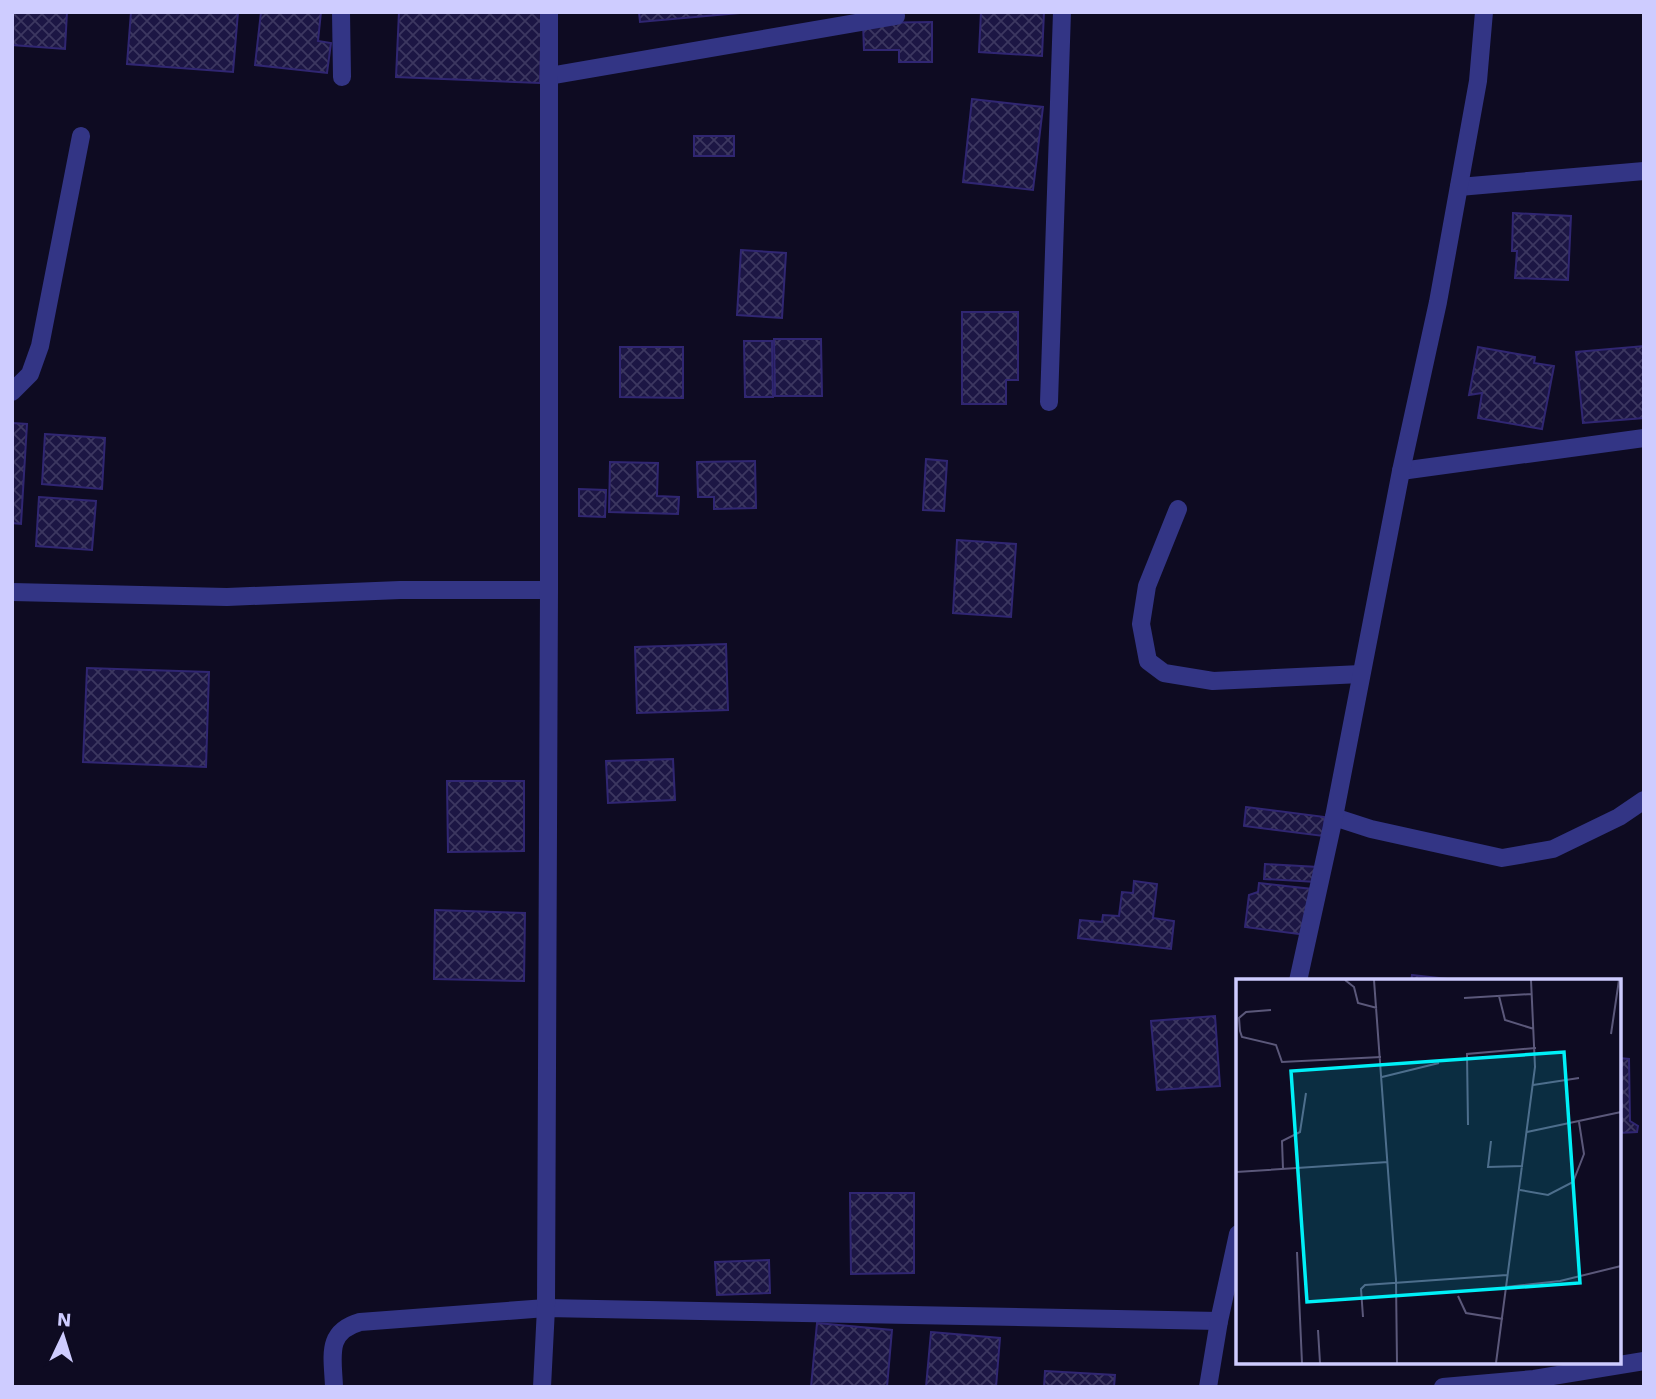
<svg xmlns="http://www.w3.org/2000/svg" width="1656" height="1399" font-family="'Work Sans',sans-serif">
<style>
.building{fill:url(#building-cross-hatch);stroke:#302672;stroke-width:2}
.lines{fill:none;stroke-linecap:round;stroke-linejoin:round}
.street{stroke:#333585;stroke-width:18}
.inset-road{fill:none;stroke:#5b587a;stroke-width:2}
.view{fill:#00f0f7;fill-opacity:0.15;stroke:#00f0f7;stroke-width:3.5}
.inset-edge{fill:none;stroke:#ceccff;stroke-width:3.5}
</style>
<defs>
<pattern id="building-cross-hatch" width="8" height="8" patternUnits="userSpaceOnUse" patternTransform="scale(1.75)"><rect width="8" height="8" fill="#1c1644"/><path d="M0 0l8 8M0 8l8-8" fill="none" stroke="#3c3760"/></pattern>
</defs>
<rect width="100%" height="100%" fill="#0e0b22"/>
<g class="building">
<path d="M12,12H67L65,49L12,45Z"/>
<path d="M131,12H238L233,72L127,64Z"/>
<path d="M261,12H321L318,41L331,43L327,73L255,65Z"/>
<path d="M399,12L542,13L540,83L396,77Z"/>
<path d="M639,12H739V13L640,22Z"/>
<path d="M981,12H1044L1042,56L979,52Z"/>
<path d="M932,22V62H899V50H864L863,23Z"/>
<path d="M972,99L1043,107L1033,190L963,182Z"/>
<rect x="694" y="136" width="40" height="20"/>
<path d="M1513,213L1571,216L1568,280L1515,278L1517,251H1512Z"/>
<path d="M741,250L786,253L782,318L737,315Z"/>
<path d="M962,312H1018V380H1006V404H962Z"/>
<path d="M774,339H821L822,396H775Z"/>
<path d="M744,341H772L773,397H745Z"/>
<path d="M1644,346V418L1583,423L1576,352Z"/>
<path d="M620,347H683V398L620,397Z"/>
<path d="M1478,347L1535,357L1534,363L1554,366L1542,429L1478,418L1482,393L1469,395Z"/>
<path d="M12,423L27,424L21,524L12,523Z"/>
<path d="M45,434L105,438L102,489L42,484Z"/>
<path d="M926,459L947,461L944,511L923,510Z"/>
<path d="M755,461L756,508L714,509V497H698L697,462Z"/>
<path d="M610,462L658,463L657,496L679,497L678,514L609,512Z"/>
<path d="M579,489L606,490L605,517L579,516Z"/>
<path d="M39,497L96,501L92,550L36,546Z"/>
<path d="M957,540L1016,544L1011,617L953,613Z"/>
<path d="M726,644L728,710L637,713L635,647Z"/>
<path d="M87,668L209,672L206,767L83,762Z"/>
<path d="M673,759L675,800L608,803L606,761Z"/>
<path d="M447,781H524V851L448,852Z"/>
<path d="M1246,807L1325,817L1323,836L1244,826Z"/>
<path d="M1265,864L1318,867L1316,882L1264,879Z"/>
<path d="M1134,881L1157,884L1153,918L1174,921L1171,949L1078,938L1080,920L1102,922L1103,915L1119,916L1122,892L1133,893Z"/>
<path d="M1259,883L1312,889L1306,935L1245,927L1249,895L1258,892Z"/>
<path d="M435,910L525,913L524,981L434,979Z"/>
<path d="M1412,975L1447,979V981H1411Z"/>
<path d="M1215,1016L1220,1086L1157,1090L1151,1021Z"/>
<path d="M1619,1058L1629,1059L1630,1121L1638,1126L1637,1132L1619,1133Z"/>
<path d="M850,1193H914V1273L851,1274Z"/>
<path d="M769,1260L770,1293L717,1295L715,1262Z"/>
<path d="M817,1323L892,1330L887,1387H811Z"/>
<path d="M931,1332L1000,1338L996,1387H926Z"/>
<path d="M1045,1371L1115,1375L1114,1387H1044Z"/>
</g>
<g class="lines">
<g class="street">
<path d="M341,12L342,77"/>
<path d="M549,76L896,16"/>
<path d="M1459,187L1644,171"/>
<path d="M12,392L30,374L40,346L81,136"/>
<path d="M1049,402L1062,12"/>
<path d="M1401,471L1644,438"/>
<path d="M1178,509L1147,586L1141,624L1148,661L1164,673L1213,681L1361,674"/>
<path d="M12,592L227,597L400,590H549"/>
<path d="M1334,817L1371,829L1502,858L1553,849L1619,817L1644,800"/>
<path d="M1298,981L1334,817L1401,471L1438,302L1478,81L1484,12"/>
<path d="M334,1387C333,1357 325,1332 360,1322L546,1308L1219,1321"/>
<path d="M542,1387L546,1308L549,590V12"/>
<path d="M1208,1387L1219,1321L1238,1234"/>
<path d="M1443,1387L1534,1379L1644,1361"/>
</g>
</g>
<g transform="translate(1236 979)">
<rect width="385" height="385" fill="#0e0b22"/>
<path class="inset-road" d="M109,1L118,8L122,24L141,29M138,1L160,301L161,384M263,17L269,41L298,50M228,19L296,15M35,31L10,33L3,39L4,52L6,58L40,66L46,83L145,78M375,55L383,1M146,98L203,84M297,106L343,99M232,146L231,75L300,69M291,153L385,133M255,162L252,188L287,187M47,190L46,162L64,153L70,114M0,193L152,183M284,211L312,216L337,203L348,175L343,143M61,273L66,384M270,308L324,302L385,287M222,317L230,334L267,340M127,338L125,310L129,306L271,296M82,351L84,384M260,384L299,88L295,1"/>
<path class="view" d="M328,73L344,304L71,323L55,92Z"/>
<rect width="385" height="385" class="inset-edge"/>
</g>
<rect width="1656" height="1399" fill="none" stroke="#ceccff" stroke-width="28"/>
<g transform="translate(63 1336) rotate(4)" stroke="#0e0b22" stroke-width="5" paint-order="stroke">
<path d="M0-5L12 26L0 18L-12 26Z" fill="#ceccff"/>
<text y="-10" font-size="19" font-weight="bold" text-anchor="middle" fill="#ceccff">N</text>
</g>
</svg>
